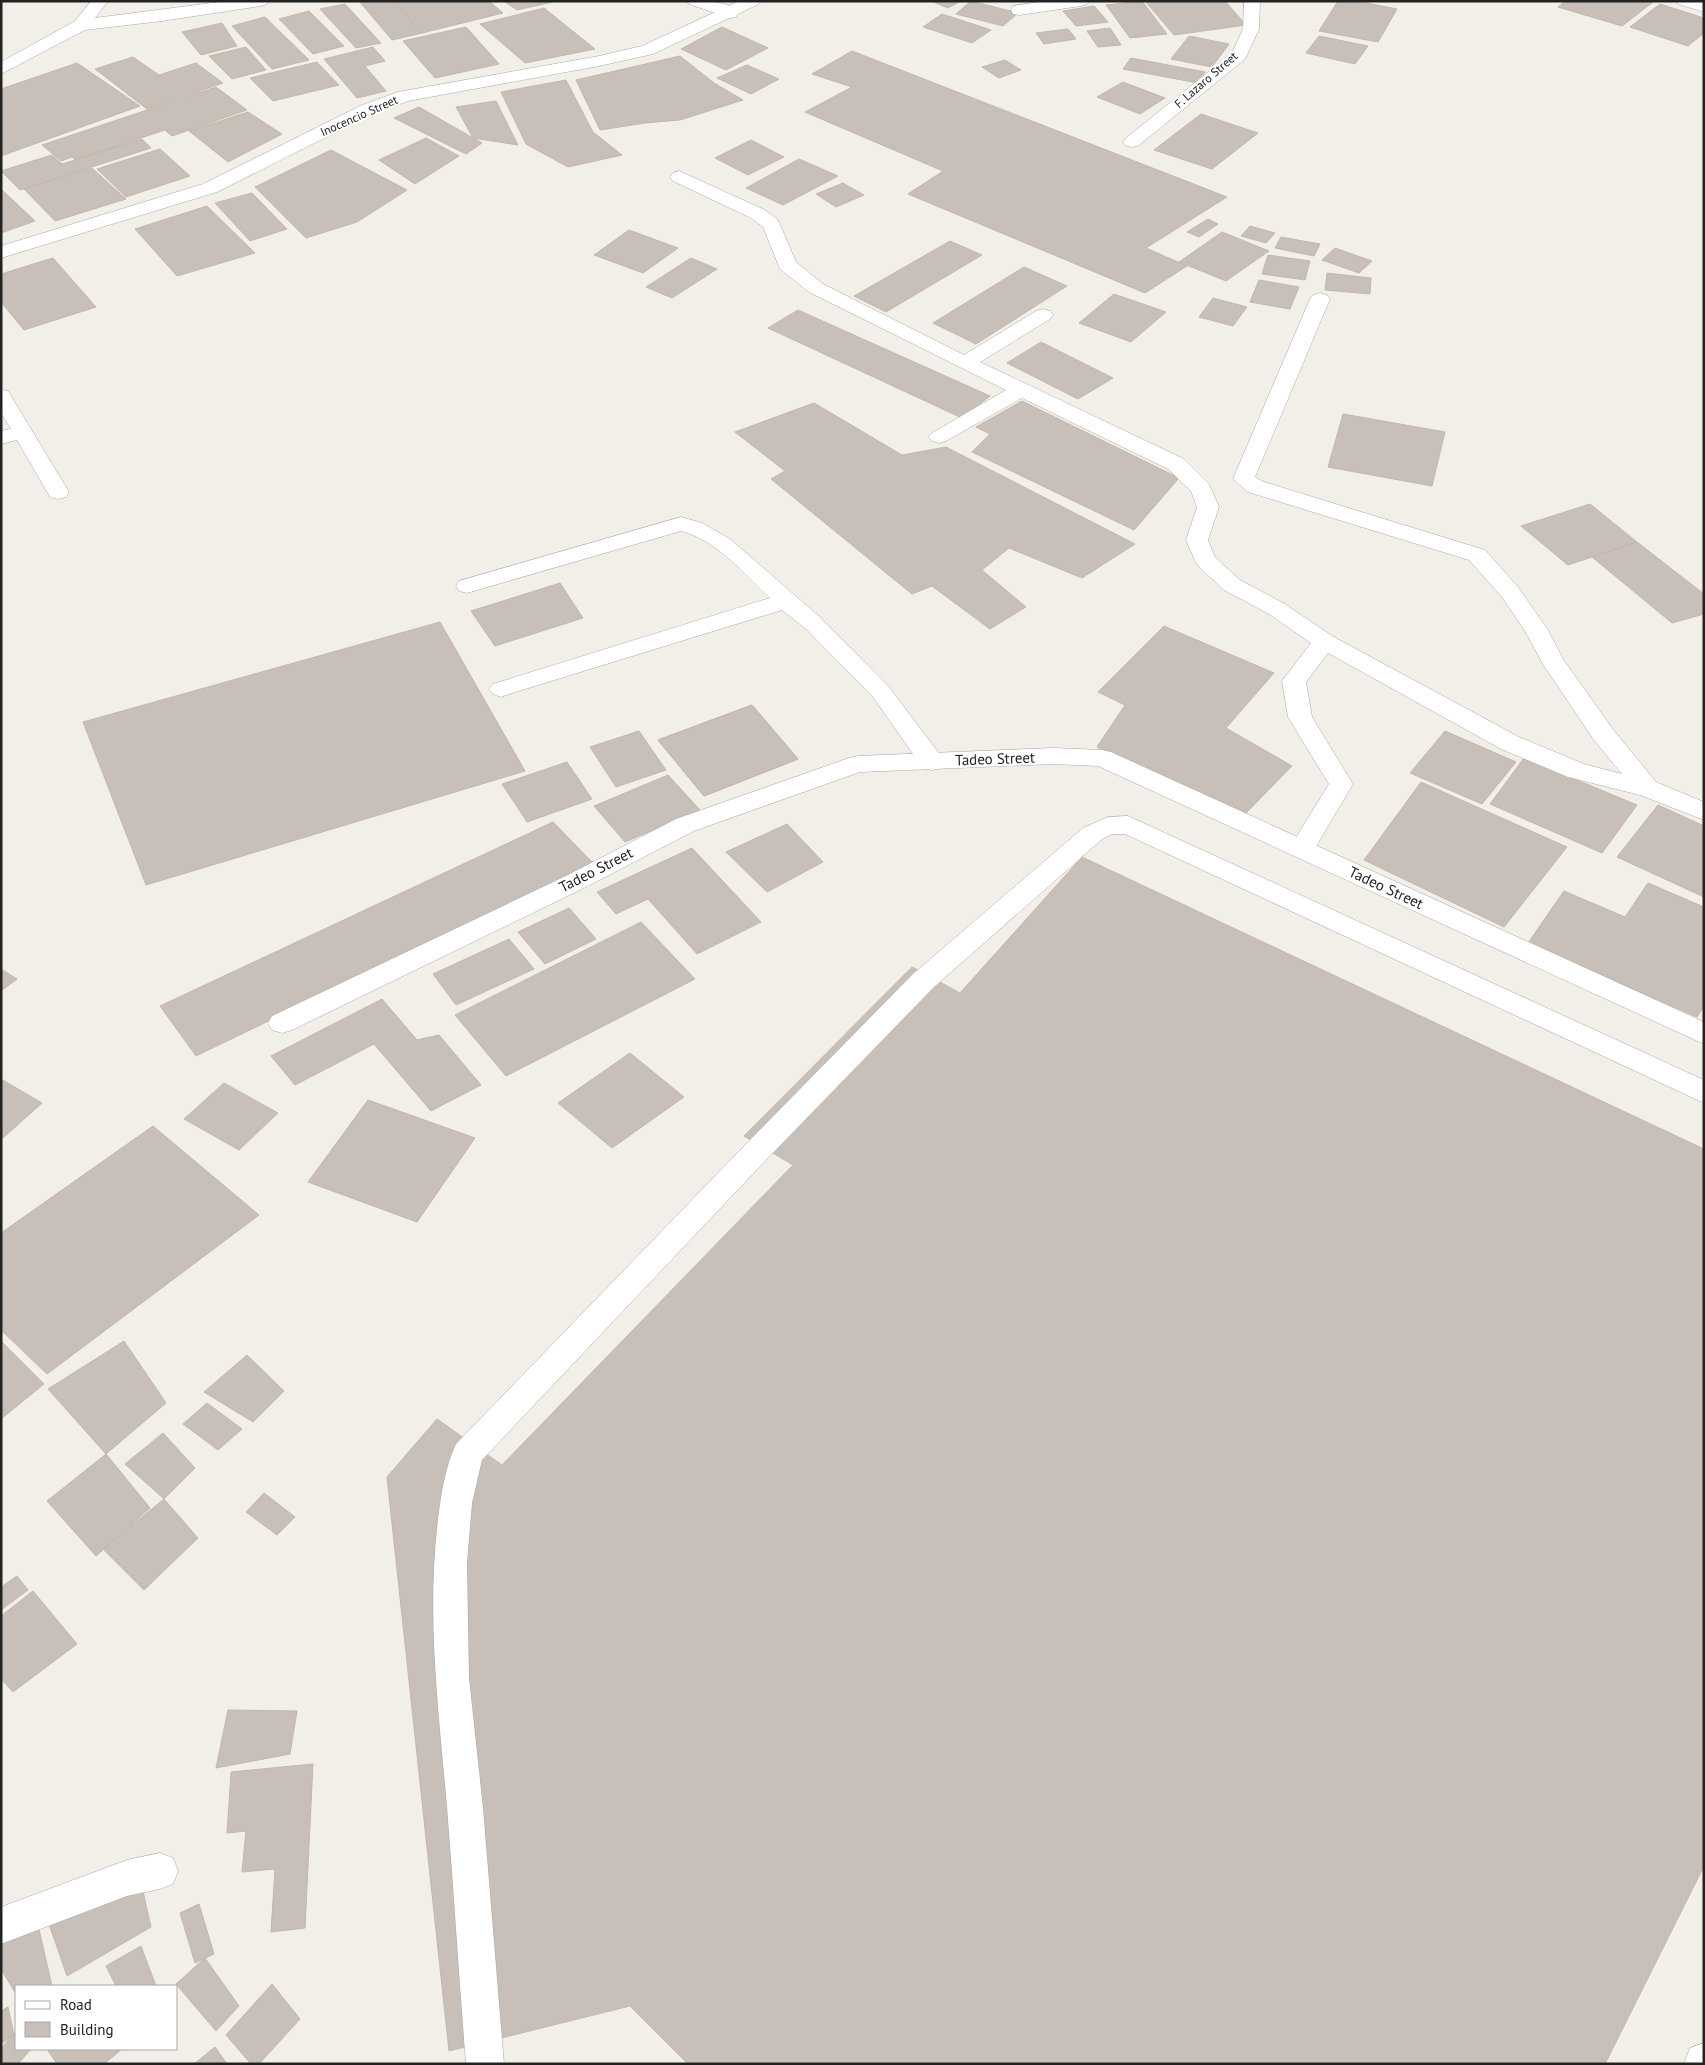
<svg xmlns="http://www.w3.org/2000/svg" width="1705" height="2065" font-family="'PT Sans',sans-serif">
<style>
.building{fill:#c7bfb8;stroke:#c4b6ab}
.lines{fill:none;stroke-linecap:round;stroke-linejoin:round}
.service-casing{stroke:#a9a9a9;stroke-width:1}
.minor-casing{stroke:#a9a9a9;stroke-width:1}
.service{fill:#fff;fill-rule:evenodd}
.minor{fill:#fff;fill-rule:evenodd}
.labels{text-anchor:middle;stroke-width:4;stroke-linejoin:round;paint-order:stroke}
.far-street-label{font-size:12px;fill:#222;stroke:#fff}
.street-label{font-size:15px;fill:#222;stroke:#fff}
</style>
<rect width="100%" height="100%" fill="#f2efe9"/>
<g class="building">
<path d="M359,1H393L422,33L392,40Z"/>
<path d="M393,1H489L503,13L422,33Z"/>
<path d="M504,1H557L517,10Z"/>
<path d="M931,1H961L948,8Z"/>
<path d="M971,1L1018,13L1003,26L956,14Z"/>
<path d="M1142,1L1167,34L1130,38L1106,5Z"/>
<path d="M1145,1H1225L1246,25L1174,35Z"/>
<path d="M1338,1H1356L1397,9L1378,42L1319,31Z"/>
<path d="M1566,1H1650L1653,2L1622,26L1558,7Z"/>
<path d="M345,4L381,43L356,48L320,9Z"/>
<path d="M1660,4L1704,18V33L1688,46L1630,27Z"/>
<path d="M1094,6L1108,22L1076,26L1063,11Z"/>
<path d="M544,8L595,49L525,63L480,24Z"/>
<path d="M309,11L344,46L313,54L279,19Z"/>
<path d="M942,14L991,30L972,43L923,27Z"/>
<path d="M265,17L309,60L272,69L232,26Z"/>
<path d="M222,23L237,46L201,55L182,32Z"/>
<path d="M466,27L499,64L435,78L403,41Z"/>
<path d="M722,27L768,48L726,70L681,49Z"/>
<path d="M1110,28L1121,45L1098,47L1087,31Z"/>
<path d="M1068,29L1076,39L1044,44L1036,33Z"/>
<path d="M1189,36L1229,44L1212,67L1171,59Z"/>
<path d="M1319,36L1368,46L1355,64L1306,53Z"/>
<path d="M246,47L266,70L232,79L209,56Z"/>
<path d="M373,47L385,61L365,66L386,91L357,98L324,59Z"/>
<path d="M852,51L1227,197L1146,248L1187,266L1145,293L908,194L943,171L805,112L852,87L812,74Z"/>
<path d="M680,56L714,83L743,100L680,120L645,123L600,130L576,80Z"/>
<path d="M133,57L159,75L196,63L223,83L147,109L95,69Z"/>
<path d="M1131,58L1205,72L1198,83L1123,69Z"/>
<path d="M1005,60L1021,70L999,78L982,67Z"/>
<path d="M317,62L339,85L273,101L250,78Z"/>
<path d="M77,63L140,106L1,156V89Z"/>
<path d="M747,65L779,79L751,94L717,78Z"/>
<path d="M566,80L593,132L622,155L568,167L526,144L501,92Z"/>
<path d="M1123,82L1165,98L1140,114L1097,97Z"/>
<path d="M216,87L247,110L172,136L165,130L75,160L72,157L61,161L42,145Z"/>
<path d="M496,101L518,145L473,138L456,107Z"/>
<path d="M419,107L473,138L482,143L466,154L394,118Z"/>
<path d="M248,112L282,134L228,162L189,131Z"/>
<path d="M1201,114L1258,133L1212,169L1154,150Z"/>
<path d="M426,138L459,156L415,184L379,160Z"/>
<path d="M142,139L151,148L20,190L1,171L52,155L62,164Z"/>
<path d="M751,140L784,157L748,175L715,158Z"/>
<path d="M160,149L190,176L126,197L97,169Z"/>
<path d="M331,150L407,190L357,222L306,238L255,187Z"/>
<path d="M799,159L838,176L783,205L746,188Z"/>
<path d="M92,168L126,199L55,221L24,189Z"/>
<path d="M843,183L864,195L836,207L816,194Z"/>
<path d="M1,189L35,221L1,233Z"/>
<path d="M252,193L287,229L250,241L215,203Z"/>
<path d="M207,206L255,253L177,276L135,229Z"/>
<path d="M1208,219L1218,224L1199,237L1187,232Z"/>
<path d="M1250,226L1275,233L1266,243L1241,236Z"/>
<path d="M629,230L678,248L643,273L594,255Z"/>
<path d="M1222,232L1269,251L1226,281L1179,262Z"/>
<path d="M1281,237L1320,244L1314,256L1275,248Z"/>
<path d="M950,241L982,255L886,312L854,296Z"/>
<path d="M1335,248L1372,261L1359,273L1322,260Z"/>
<path d="M1268,255L1310,261L1305,280L1262,274Z"/>
<path d="M53,258L96,307L24,330L1,302V274Z"/>
<path d="M691,258L717,269L672,298L646,287Z"/>
<path d="M1024,267L1067,286L976,344L933,323Z"/>
<path d="M1327,273L1371,278L1370,294L1325,290Z"/>
<path d="M1259,280L1299,287L1290,309L1250,302Z"/>
<path d="M1114,294L1166,312L1131,342L1079,323Z"/>
<path d="M1213,298L1247,307L1233,326L1199,317Z"/>
<path d="M798,310L990,396L962,418L768,328Z"/>
<path d="M1041,342L1113,378L1078,399L1007,363Z"/>
<path d="M1022,401L1179,478L1134,530L972,452L990,434L976,427Z"/>
<path d="M814,403L902,455L946,447L1135,544L1082,578L1009,548L982,570L1026,607L990,629L932,586L912,594L771,479L785,471L735,432Z"/>
<path d="M1343,414L1445,432L1432,486L1328,467Z"/>
<path d="M1590,504L1637,542L1568,565L1521,526Z"/>
<path d="M1637,542L1704,594V614L1672,623L1592,557Z"/>
<path d="M560,583L583,618L495,646L471,611Z"/>
<path d="M440,622L525,771L146,885L83,722Z"/>
<path d="M1164,626L1274,673L1226,728L1292,766L1246,813L1097,747L1125,705L1098,692Z"/>
<path d="M752,705L798,759L704,796L658,740Z"/>
<path d="M752,705L798,759L704,796L658,740Z"/>
<path d="M639,731L666,770L616,787L590,747Z"/>
<path d="M1445,731L1516,762L1482,804L1410,773Z"/>
<path d="M1524,758L1637,805L1602,853L1490,804Z"/>
<path d="M567,762L592,799L527,822L502,784Z"/>
<path d="M668,775L700,810L625,842L594,806Z"/>
<path d="M1421,782L1567,847L1504,927L1364,860Z"/>
<path d="M1658,805L1704,826V897L1617,857Z"/>
<path d="M553,822L594,864L196,1056L160,1006Z"/>
<path d="M787,824L823,862L767,892L726,852Z"/>
<path d="M692,848L761,922L697,954L648,899L616,914L597,892Z"/>
<path d="M1082,857L1704,1149V1866L1605,2064H688L630,2006L449,2051L387,1477L437,1419L502,1465L793,1165L744,1136L912,967L960,993Z"/>
<path d="M1648,883L1704,907V1006L1697,1017L1528,943L1564,891L1625,917Z"/>
<path d="M569,908L596,939L545,964L518,932Z"/>
<path d="M641,922L695,979L506,1076L455,1015Z"/>
<path d="M509,939L534,969L456,1005L433,974Z"/>
<path d="M1,969L17,979L1,991Z"/>
<path d="M382,999L417,1040L439,1035L481,1085L431,1111L374,1044L295,1085L271,1056Z"/>
<path d="M630,1053L684,1097L612,1148L558,1103Z"/>
<path d="M1,1079L42,1103L3,1138L1,1137Z"/>
<path d="M224,1083L278,1113L239,1150L184,1119Z"/>
<path d="M368,1100L475,1138L417,1222L308,1182Z"/>
<path d="M153,1126L259,1215L47,1374L1,1330V1233Z"/>
<path d="M1,1341L44,1384L1,1419Z"/>
<path d="M124,1341L166,1403L106,1454L48,1389Z"/>
<path d="M247,1355L284,1391L253,1422L204,1392Z"/>
<path d="M207,1403L242,1429L218,1450L183,1424Z"/>
<path d="M163,1433L195,1468L164,1499L125,1464Z"/>
<path d="M106,1454L150,1508L96,1556L47,1501Z"/>
<path d="M264,1493L295,1517L277,1535L246,1512Z"/>
<path d="M164,1499L198,1538L144,1590L103,1549Z"/>
<path d="M17,1576L28,1590L1,1610V1587Z"/>
<path d="M33,1591L77,1644L13,1692L1,1679V1616Z"/>
<path d="M228,1710L297,1711L290,1754L216,1768Z"/>
<path d="M313,1764L305,1928L271,1932L275,1869L242,1872L246,1831L227,1833L231,1772Z"/>
<path d="M140,1878L151,1927L67,1976L49,1924Z"/>
<path d="M199,1904L214,1954L195,1963L180,1913Z"/>
<path d="M38,1925L52,1986H16V1994L1,1969V1943Z"/>
<path d="M141,1946L156,1986H116L106,1966Z"/>
<path d="M205,1958L239,2006L216,2031L176,1984Z"/>
<path d="M272,1984L300,2019L259,2064H251L226,2035Z"/>
<path d="M8,2007L14,2035L1,2044V2011Z"/>
<path d="M16,2032V2049H31L18,2064H1V2048Z"/>
<path d="M215,2047L227,2064H194Z"/>
<path d="M47,2049H122L104,2064H57Z"/>
</g>
<g class="lines">
<g class="service-casing">
<g id="service">
<path d="M687,1C701,1 730,0 738,13L736,17L730,18L689,4Z"/>
<path d="M679,171L765,210L778,220L796,262L823,284L964,355L1036,311L1043,309L1050,311L1053,315L1050,319L980,362L1184,459L1209,484L1219,507L1208,540L1215,557L1240,580L1285,604L1332,636L1519,737L1584,764L1622,774L1594,740L1544,666L1525,631L1502,597L1469,560L1248,492L1233,479L1310,299L1313,295L1320,293L1327,295L1330,299L1255,477L1264,482L1485,550L1518,587L1548,630L1563,659L1612,728L1656,782L1704,802V820L1640,795L1568,777L1501,749L1328,653L1306,682L1312,717L1353,784L1311,855L1302,858L1293,855L1289,849L1329,784L1288,717L1282,681L1311,643L1269,614L1224,590L1197,565L1186,540L1197,507L1191,491L1168,469L1022,398L946,441L939,443L932,441L928,437L932,433L1006,390L809,292L780,269L763,227L751,218L673,181L670,177L673,173Z"/>
<path d="M681,517L702,523L730,539L822,619L889,687L941,756L944,762L941,768L932,770L923,768L873,697L806,629L782,610L509,694L501,697L493,694L489,689L493,684L770,598C745,574 716,540 681,531L467,593L459,591L456,586L459,581Z"/>
<path d="M1128,816L1704,1080V1103L1125,834H1112L1101,840L933,988L765,1161L482,1460L472,1503L467,1563L469,1678L483,1808L504,2064H466C459,1978 454,1893 447,1807C439,1715 427,1622 437,1529C440,1501 444,1470 456,1444L745,1145L913,974L1083,828L1108,817Z"/>
<path d="M1704,2043V2064H1684L1690,2048Z"/>
</g>
</g>
<g class="minor-casing">
<g id="minor">
<path d="M91,1H108L95,18L227,1H269L267,4L261,6L162,21L85,30L1,74V62L75,21Z"/>
<path d="M739,1H761L759,4L653,54L599,66L408,101L372,114L217,192L1,258V246L203,184L360,106L398,92L599,56L642,46Z"/>
<path d="M1045,1H1089L1087,4L1081,6L1019,15L1013,14L1011,10L1013,6Z"/>
<path d="M1244,1H1260L1259,29L1245,59L1138,146L1132,147L1126,146L1123,142L1126,138L1232,53L1243,29Z"/>
<path d="M1676,1L1704,2V12L1678,4Z"/>
<path d="M1,389L8,391L69,492L66,497L58,499L50,497L17,440L1,444V431L11,429L1,413Z"/>
<path d="M1054,748L1102,750L1111,752L1704,1022V1044L1098,766L1054,764L860,772L694,831L584,888L292,1030L282,1033L272,1030L268,1023L272,1016L566,876L676,819L849,758L858,756Z"/>
<path d="M160,1853L173,1858L178,1871L173,1884L160,1889L127,1896L1,1944V1907L127,1860Z"/>
</g>
</g>
<use href="#service" class="service"/>
<use href="#minor" class="minor"/>
</g>
<g class="labels">
<g class="far-street-label">
<text transform="translate(1206 80) rotate(-41)" y="4">F. Lazaro Street</text>
<text transform="translate(359 116) rotate(-24)" y="4">Inocencio Street</text>
</g>
<g class="street-label">
<text transform="translate(995 759) rotate(-2)" y="5">Tadeo Street</text>
<text transform="translate(596 870) rotate(-27)" y="5">Tadeo Street</text>
<text transform="translate(1386 888) rotate(25)" y="5">Tadeo Street</text>
</g>
</g>
<rect width="1705" height="2065" fill="none" stroke="#222222" stroke-width="5"/>
<rect x="15" y="1985" width="162" height="65" fill="#ffffff" stroke="#a7a7a7"/>
<rect x="25" y="2001" width="25" height="8" fill="#ffffff" stroke="#a7a7a7"/>
<text x="60" y="2010" font-size="15" fill="#222222">Road</text>
<rect x="25" y="2022" width="25" height="15" fill="#c7bfb8" stroke="#a7a7a7"/>
<text x="60" y="2035" font-size="15" fill="#222222">Building</text>
</svg>
